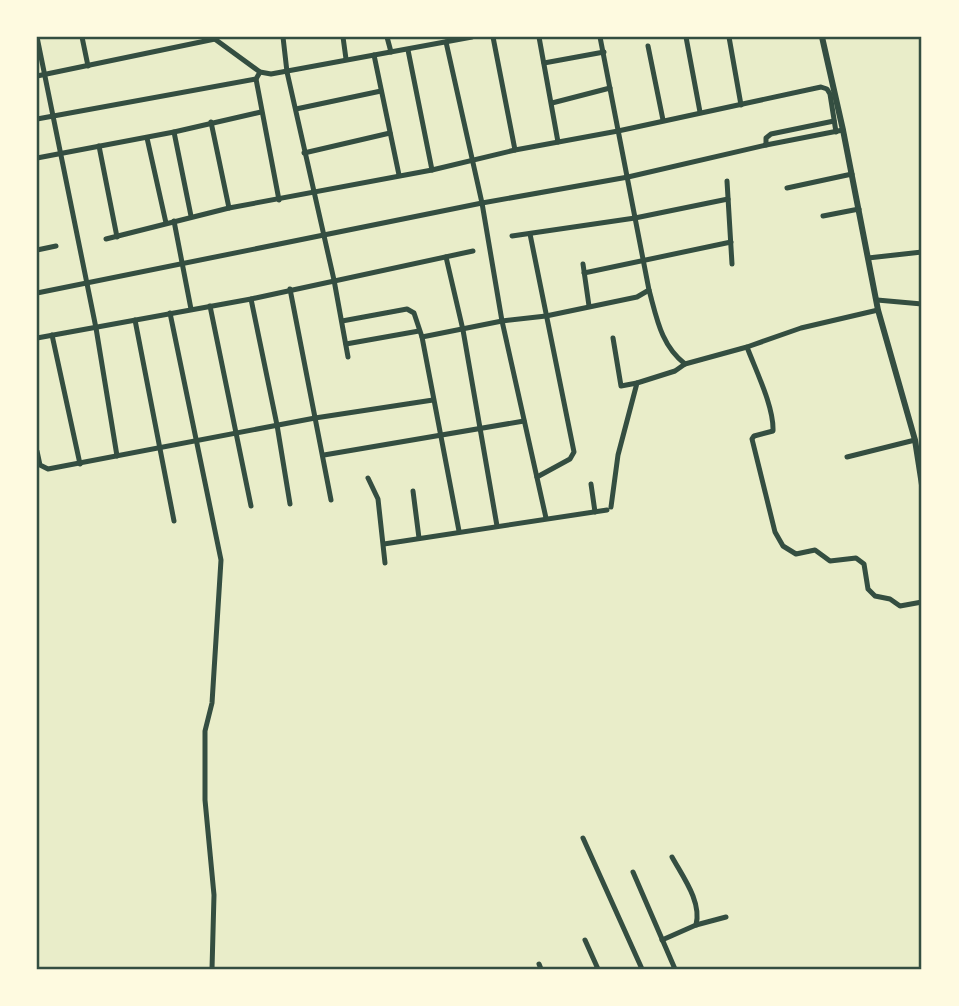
<svg xmlns="http://www.w3.org/2000/svg" width="959" height="1006" font-family="Montserrat,sans-serif">
<style>
.lines{fill:none;stroke-linecap:round;stroke-linejoin:round}
.minor{stroke:#344e41;stroke-width:5}
.tertiary{stroke:#344e41;stroke-width:6}
.neatline{fill:none;stroke:#344e41;stroke-width:2.5}
</style>
<rect width="100%" height="100%" fill="#e9edc9"/>
<g class="lines">
<g class="minor">
<path d="M37,37L96,328L117,456"/>
<path d="M82,37L88,66"/>
<path d="M212,37L260,72L271,74L472,37"/>
<path d="M283,37L287,72L334,280L348,357"/>
<path d="M343,37L346,59"/>
<path d="M387,37L391,52"/>
<path d="M493,37L515,150"/>
<path d="M539,37L558,142"/>
<path d="M686,37L700,112"/>
<path d="M729,37L741,105"/>
<path d="M446,42L482,203L502,321L546,518"/>
<path d="M648,46L663,120"/>
<path d="M408,50L432,170"/>
<path d="M374,55L399,175"/>
<path d="M544,63L604,52"/>
<path d="M37,76L215,39"/>
<path d="M256,79L279,200"/>
<path d="M552,103L610,88"/>
<path d="M296,109L381,91"/>
<path d="M37,119L256,79L260,72"/>
<path d="M211,122L229,208"/>
<path d="M174,132L191,216"/>
<path d="M147,138L166,223"/>
<path d="M766,145V138L771,134L834,121"/>
<path d="M99,146L117,237"/>
<path d="M304,153L390,133"/>
<path d="M37,158L174,132L261,112"/>
<path d="M727,181L732,264"/>
<path d="M787,188L852,174"/>
<path d="M823,216L859,209"/>
<path d="M174,221L191,309"/>
<path d="M530,234L574,452L570,459L537,477"/>
<path d="M512,236L635,218L728,199"/>
<path d="M106,239L229,208L432,170L515,150L618,131L821,87L827,89L830,94L836,132"/>
<path d="M37,250L56,246"/>
<path d="M446,257L463,330L497,526"/>
<path d="M868,258L922,252"/>
<path d="M583,264L589,306"/>
<path d="M584,273L731,242"/>
<path d="M290,289L331,500"/>
<path d="M649,290C657,319 661,345 685,364L747,347L801,328L878,310"/>
<path d="M37,293L482,203L628,177L766,145L843,130"/>
<path d="M251,299L277,425L290,504"/>
<path d="M877,300L922,304"/>
<path d="M210,306L251,506"/>
<path d="M170,313L221,560L212,703L205,731V800L214,895L212,969"/>
<path d="M135,320L174,521"/>
<path d="M342,321L407,309L414,313L422,337L459,531"/>
<path d="M52,335L80,464"/>
<path d="M422,337L502,321L546,316L637,297L649,290L600,37"/>
<path d="M37,338L251,299L473,251"/>
<path d="M613,338L621,386L637,383"/>
<path d="M346,344L419,331"/>
<path d="M747,347C756,371 774,407 773,431L754,436L752,439L775,532L783,546L796,554L815,550L830,561L856,558L864,564L868,589L875,596L890,599L900,606L922,602"/>
<path d="M37,451L40,465L48,469L315,418L433,400"/>
<path d="M324,455L524,421"/>
<path d="M847,457L915,440"/>
<path d="M368,478L378,499L385,563"/>
<path d="M591,484L595,512"/>
<path d="M413,491L419,538"/>
<path d="M611,507L618,455L637,383L675,371L685,364"/>
<path d="M384,544L607,510"/>
<path d="M583,838L642,969"/>
<path d="M672,857C683,877 702,902 696,925"/>
<path d="M633,872L675,969"/>
<path d="M585,940L598,969"/>
<path d="M662,940L696,925L726,917"/>
<path d="M539,964L541,969"/>
</g>
<path class="tertiary" d="M822,37L843,130L878,310L915,440L922,485"/>
</g>
<rect width="959" height="1006" fill="none" stroke="#fefae0" stroke-width="77"/>
<rect x="38" y="38" width="882" height="930" class="neatline"/>
</svg>
